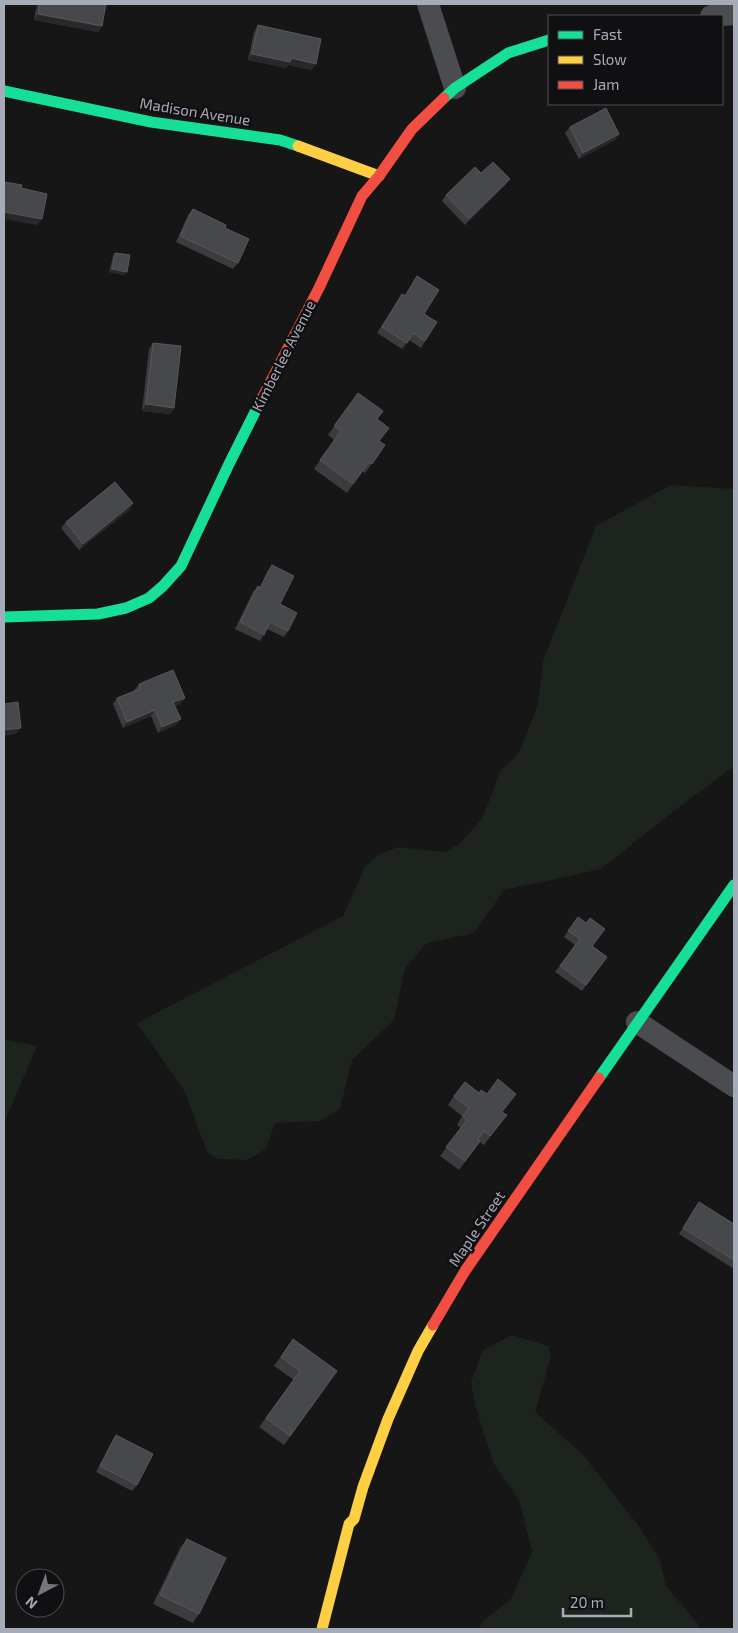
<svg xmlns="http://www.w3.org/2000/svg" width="738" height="1633" font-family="'Exo 2',sans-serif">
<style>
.green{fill:#1c241d}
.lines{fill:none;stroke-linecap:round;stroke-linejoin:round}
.street{stroke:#4a4c4f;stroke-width:22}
.fast{stroke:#16e098;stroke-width:11}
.slow{stroke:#ffcf43;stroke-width:11}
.jam{stroke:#f24e42;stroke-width:11}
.wall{fill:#3c3c3e}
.shaded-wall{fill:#282829}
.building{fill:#47484b;stroke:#56585c}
.labels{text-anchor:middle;stroke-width:5;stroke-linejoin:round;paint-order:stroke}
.street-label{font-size:15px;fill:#a6abb8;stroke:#101012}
</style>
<rect width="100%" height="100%" fill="#161616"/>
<g class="green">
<path d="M671,485L734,489V766L671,813L601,869L504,890L474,933L427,943L405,968L394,1020L352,1060L340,1108L321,1121L275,1123L266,1149L247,1160L218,1159L207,1152L185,1092L137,1023L343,916L365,867L378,855L398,847L445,852L459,844L482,819L501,770L519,753L538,704L543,661L596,526Z"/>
<path d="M6,1040L37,1046L4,1123V1041Z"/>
<path d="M512,1335L548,1346L551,1357L535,1412L583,1455L638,1525L660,1560L666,1586L699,1625V1629H479L483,1621L511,1599L532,1552L519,1500L494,1464L475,1405L471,1382L483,1350Z"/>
</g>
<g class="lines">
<g class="street">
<path d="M428,4L455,88"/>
<path d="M711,16L734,14"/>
<path d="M637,1022L734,1086"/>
</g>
<g class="fast">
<path d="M4,91L151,122L280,140L298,146"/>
<path d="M444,98L455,88L508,53L549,40"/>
<path d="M4,617L98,614L126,608L149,598L163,586L181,566L229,464L259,404"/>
<path d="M599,1078L734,885"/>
</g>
<g class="slow">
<path d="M298,146L379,176"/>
<path d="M322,1629L349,1524L354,1519L363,1487L388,1419L418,1351L433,1325"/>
</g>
<g class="jam">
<path d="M259,404L319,288L362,196L379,176L412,129L444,98"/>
<path d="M433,1325L465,1271L599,1078"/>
</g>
</g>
<g class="wall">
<path d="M37,4H106L102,26L98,32L34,20Z"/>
<path d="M258,25L316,64L311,70L288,65L286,68L248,60L254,32Z"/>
<path d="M570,127L619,134L615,140L579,159L565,133Z"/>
<path d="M481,173L510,179L505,185L465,225L442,201L446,195Z"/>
<path d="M193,209L238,263L233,269L176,242L188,215Z"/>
<path d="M115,253L127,272L124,275L109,272L113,256Z"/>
<path d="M402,294L424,314L425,341L421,348L409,340L402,349L377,333Z"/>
<path d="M153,343L174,408L170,414L142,411L149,349Z"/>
<path d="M358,393L377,419L379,441L385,445L365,473L362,471L347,493L314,469L334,440L328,435Z"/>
<path d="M133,503L129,510L79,550L61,528L66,522Z"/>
<path d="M272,565L280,604L288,631L284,637L267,629L260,641L235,629L253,592L258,586L260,587L267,572Z"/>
<path d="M139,684L185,698L180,704L175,706L176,725L158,733L151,716L123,728L113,704L117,698L134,691Z"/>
<path d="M578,917L592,946L607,957L582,991L555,972L575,945L564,937Z"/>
<path d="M454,1096L503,1112L500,1124L484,1145L480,1142L459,1170L440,1156L461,1128L457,1125L462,1116L448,1105Z"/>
<path d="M699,1202L734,1230V1269L679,1234Z"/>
<path d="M293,1339L337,1371L284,1445L259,1427L294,1380L274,1366Z"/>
<path d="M116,1435L137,1485L132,1491L96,1472L112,1441Z"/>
<path d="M187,1539L199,1614L193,1623L153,1604L180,1548Z"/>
</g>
<g class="shaded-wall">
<path d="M38,14L102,26L98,32L34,20Z"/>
<path d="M252,54L291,58L316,64L311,70L288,65L286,68L248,60Z"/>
<path d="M619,134L615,140L579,159L583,153Z"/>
<path d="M510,179L505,185L465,225L469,219Z"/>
<path d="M4,212L42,219L37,225L4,219Z"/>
<path d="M112,269L127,272L124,275L109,272Z"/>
<path d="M146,404L174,408L170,414L142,411Z"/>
<path d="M133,503L129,510L79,550L83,544Z"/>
<path d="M185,698L180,704L169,709L173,702Z"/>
<path d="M155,710L151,716L123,728L127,722Z"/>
<path d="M181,719L176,725L158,733L162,727Z"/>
<path d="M21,728L16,734L4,736V730Z"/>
</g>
<g class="building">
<path d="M40,4H106L102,26L38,14Z"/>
<path d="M258,25L321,39L316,64L291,58L290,62L252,54Z"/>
<path d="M606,108L619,134L583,153L570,127Z"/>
<path d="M493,162L510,179L469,219L446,195L475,167L481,173Z"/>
<path d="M4,182L22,185L21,188L47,194L42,219L4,212Z"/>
<path d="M193,209L226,225L225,228L249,239L238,263L180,236Z"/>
<path d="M115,253L130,255L127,272L112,269Z"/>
<path d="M417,276L439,290L424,314L437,322L425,341L413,333L407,343L382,327L402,294L405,296Z"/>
<path d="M153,343L181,346L174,408L146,404Z"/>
<path d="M358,393L383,411L377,419L389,428L379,441L385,445L372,464L369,462L353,484L320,460L341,431L334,426Z"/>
<path d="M115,482L133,503L83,544L66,522Z"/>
<path d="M272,565L294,576L280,604L297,613L288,631L270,622L264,635L240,622L258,586L260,588Z"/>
<path d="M173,670L185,698L173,702L181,719L162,727L155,710L127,722L117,698L140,689L139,684Z"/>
<path d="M18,702L21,728L4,730V704Z"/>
<path d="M578,917L586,923L590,918L605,929L592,946L607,957L586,985L560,966L580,939L568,931Z"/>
<path d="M498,1079L516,1094L502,1112L507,1115L490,1136L484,1131L478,1139L480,1141L465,1161L446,1147L467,1120L463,1116L469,1108L454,1096L465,1082L479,1093L481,1090L487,1094Z"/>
<path d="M699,1202L734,1224V1228L733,1229L734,1230V1260L683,1228Z"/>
<path d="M293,1339L337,1371L290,1436L266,1418L300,1371L281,1357Z"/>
<path d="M116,1435L153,1454L137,1485L100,1466Z"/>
<path d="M187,1539L226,1558L199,1614L160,1595Z"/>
</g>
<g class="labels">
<g class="street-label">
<text transform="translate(195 112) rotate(9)" y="5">Madison Avenue</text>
<text transform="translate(284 356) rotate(-63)" y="5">Kimberlee Avenue</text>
<text transform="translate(477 1229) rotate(-56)" y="5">Maple Street</text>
</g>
</g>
<rect width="738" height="1633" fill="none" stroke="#a6abb8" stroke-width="10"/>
<rect x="548" y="15" width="175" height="90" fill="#101012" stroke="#4c4e54"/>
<rect x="558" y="31" width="25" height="8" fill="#16e098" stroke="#4c4e54"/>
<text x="593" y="40" font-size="15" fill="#a6abb8">Fast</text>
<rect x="558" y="56" width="25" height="8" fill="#ffcf43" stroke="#4c4e54"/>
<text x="593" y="65" font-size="15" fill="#a6abb8">Slow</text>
<rect x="558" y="81" width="25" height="8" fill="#f24e42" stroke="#4c4e54"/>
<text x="593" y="90" font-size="15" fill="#a6abb8">Jam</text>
<g transform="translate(40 1593) rotate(221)"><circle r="24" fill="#101012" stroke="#4c4e54"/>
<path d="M0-4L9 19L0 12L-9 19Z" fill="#74777f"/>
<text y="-8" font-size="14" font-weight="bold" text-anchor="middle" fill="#a6abb8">N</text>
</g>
<path d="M563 1608v8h68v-8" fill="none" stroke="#a6abb8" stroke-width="2.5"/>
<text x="570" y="1608" font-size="15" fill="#a6abb8" stroke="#101012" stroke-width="4" paint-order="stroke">20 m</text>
</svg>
